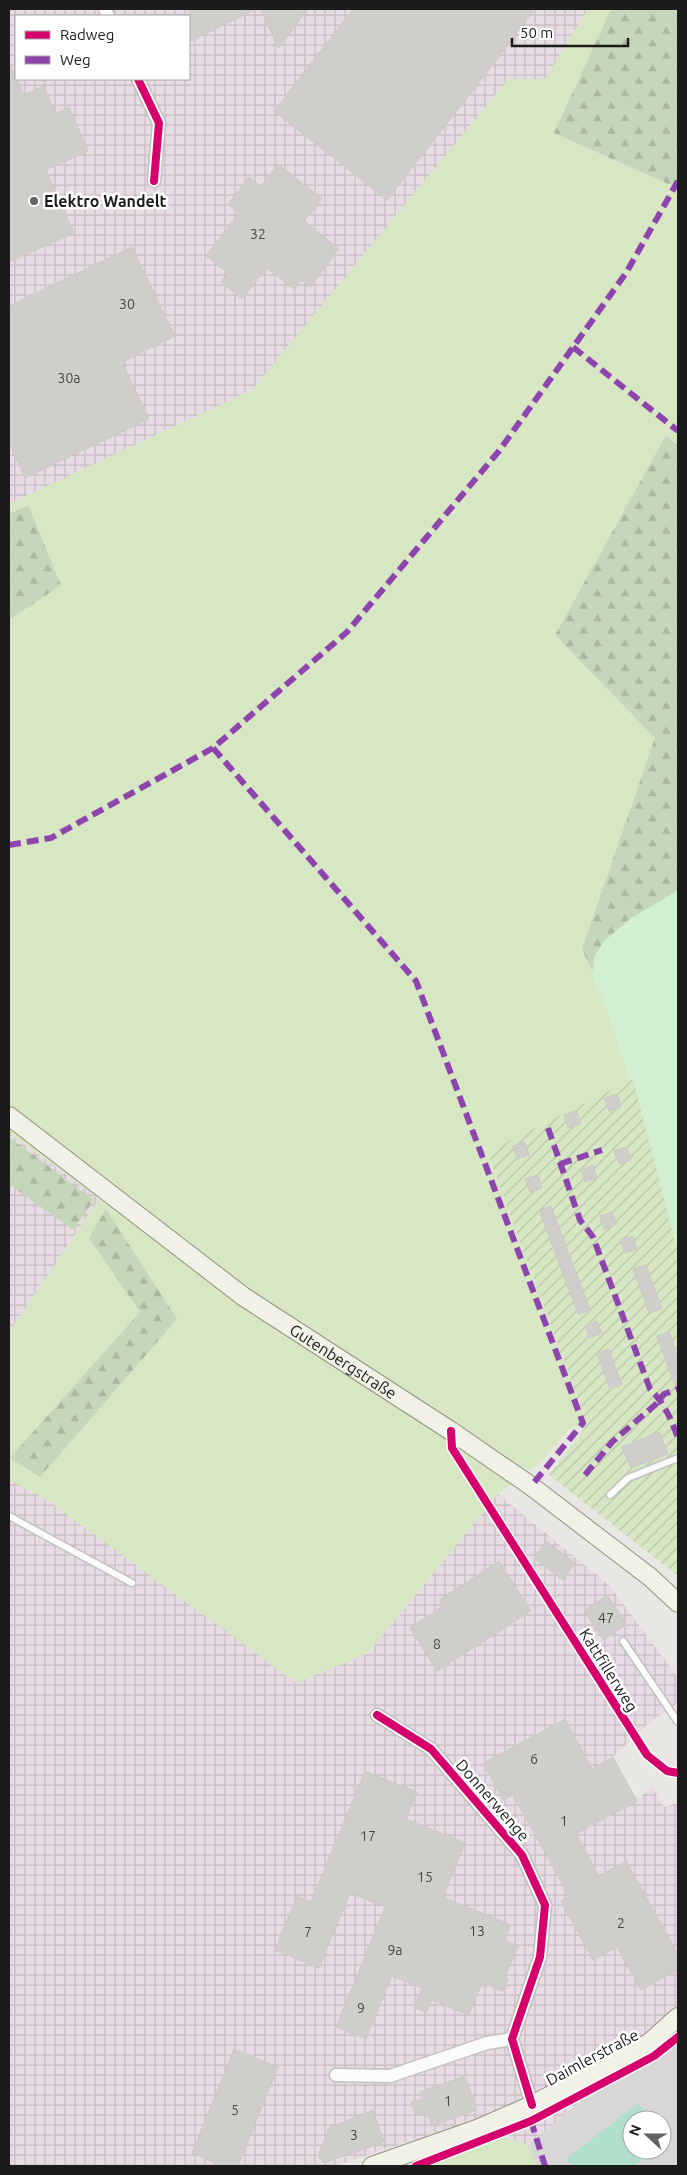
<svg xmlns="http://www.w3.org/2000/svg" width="687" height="2175" font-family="Ubuntu,sans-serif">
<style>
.residential{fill:#d8d7d5;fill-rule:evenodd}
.industrial{fill:url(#industrial-grid);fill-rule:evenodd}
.grass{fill:#d7e6c3}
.forest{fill:url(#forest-firs)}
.park{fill:#d1efd1}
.garden{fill:url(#garden-furrows)}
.pitch{fill:#b0dfca}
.building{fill:#d0cecb;stroke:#ccc9c5}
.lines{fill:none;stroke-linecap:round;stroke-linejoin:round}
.service-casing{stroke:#c2c1c0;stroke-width:9}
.minor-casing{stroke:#c2c1c0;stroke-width:15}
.secondary-casing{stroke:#91927d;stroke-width:20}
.service{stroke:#fcfbfb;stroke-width:6}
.minor{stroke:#fcfbfb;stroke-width:12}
.secondary{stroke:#f2f1e8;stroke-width:18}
.quiet{stroke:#8e44ad;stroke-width:6;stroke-dasharray:12 6;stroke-linecap:butt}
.cycleway-casing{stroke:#fff;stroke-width:11}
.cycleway{stroke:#d6006c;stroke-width:8}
.poi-dot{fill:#636261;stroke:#fff;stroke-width:2}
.labels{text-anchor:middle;stroke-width:5;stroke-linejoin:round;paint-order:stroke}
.number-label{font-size:14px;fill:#484847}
.poi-label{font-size:16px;font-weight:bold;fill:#1b1b1b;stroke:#fff;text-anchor:start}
.street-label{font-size:16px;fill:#1b1b1b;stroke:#fff}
</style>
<defs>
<pattern id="industrial-grid" width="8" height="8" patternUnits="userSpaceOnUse" patternTransform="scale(1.25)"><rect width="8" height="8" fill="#e7dce3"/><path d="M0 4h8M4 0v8" fill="none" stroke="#c6bcc2"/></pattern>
<pattern id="forest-firs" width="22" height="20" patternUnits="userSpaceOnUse" patternTransform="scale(1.25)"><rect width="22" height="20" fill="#c5d7ba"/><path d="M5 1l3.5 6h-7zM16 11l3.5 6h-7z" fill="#a9b89f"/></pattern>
<pattern id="garden-furrows" width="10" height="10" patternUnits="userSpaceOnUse" patternTransform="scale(1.25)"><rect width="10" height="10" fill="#d7e6c3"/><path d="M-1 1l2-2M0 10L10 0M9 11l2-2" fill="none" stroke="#b8c5a7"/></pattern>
</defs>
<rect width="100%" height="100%" fill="#e9e7e4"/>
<path class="residential" d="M678,2017V2166H536L528,2145ZM632,2120H662V2150H632Z"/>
<g class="industrial">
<path d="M9,9H588L545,79L508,80L252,390L9,504ZM16,16H189V79H16Z"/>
<path d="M9,1133L99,1199L9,1332Z"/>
<path d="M9,1480L367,1654L498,1494L610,1586L678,1678V1703L651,1721L613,1757L637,1800L652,1787L664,1807L678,1803V2017L675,2021L528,2145L503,2137L483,2117L335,2166H9Z"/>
</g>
<g class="grass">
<path d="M588,9H611L554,133L675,187L678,181V445L666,435L555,635L656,738L582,949L635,1062L678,1221L487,1153L587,1424L569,1429L541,1462L498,1494L367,1654L296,1683L47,1500L9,1480V1332L99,1199L9,1133V504L252,390L508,79H545Z"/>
<path d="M503,2137L528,2145L536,2166H424Z"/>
</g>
<g class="forest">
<path d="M611,9H678V181L675,187L554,133Z"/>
<path d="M666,435L678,445V1085L635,1062L582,949L655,738L555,635Z"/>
<path d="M28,505L61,585L9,620V514Z"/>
<path d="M9,1137L94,1200L73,1230L9,1184Z"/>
<path d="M106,1209L177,1319L40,1477L10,1458L140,1312L89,1238Z"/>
</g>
<path class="park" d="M678,890V1266L652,1153L607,1009L592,976L594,957L603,942L630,919Z"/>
<path class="garden" d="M633,1079L678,1254V1576L549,1475L587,1424L487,1152Z"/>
<path class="pitch" d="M638,2103L651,2120H632V2150H655L634,2166H572L566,2159Z"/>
<g class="building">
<path d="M189,9H256L189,42Z"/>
<path d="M260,9H308L279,48Z"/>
<path d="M353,9H535L516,33L517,34L387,200L274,111Z"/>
<path d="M9,63L24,95L43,86L56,113L69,107L88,151L46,170L74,233L9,262Z"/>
<path d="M278,164L322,199L304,221L339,249L310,287L301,280L294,289L267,268L242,299L221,282L228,273L206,256L239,213L228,204L249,177L261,186Z"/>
<path d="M132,247L175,336L122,362L149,419L25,478L9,443V306Z"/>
<path d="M617,1094L621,1107L609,1111L604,1098Z"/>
<path d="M576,1111L581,1124L568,1128L564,1115Z"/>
<path d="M525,1142L529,1155L517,1159L513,1146Z"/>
<path d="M627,1147L631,1160L619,1164L614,1151Z"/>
<path d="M593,1165L597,1178L585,1182L581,1170Z"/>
<path d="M538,1175L542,1188L530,1192L525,1179Z"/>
<path d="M551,1206L590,1310L578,1314L539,1210Z"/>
<path d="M612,1212L617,1224L604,1229L600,1216Z"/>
<path d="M633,1236L637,1249L625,1253L620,1240Z"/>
<path d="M646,1265L662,1309L649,1313L633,1269Z"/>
<path d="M597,1321L602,1333L589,1338L585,1325Z"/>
<path d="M669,1332L678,1358V1389H676L657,1336Z"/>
<path d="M609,1349L622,1385L610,1389L597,1353Z"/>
<path d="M659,1432L668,1454L631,1468L622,1447Z"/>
<path d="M546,1541L575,1563L563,1580L534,1558Z"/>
<path d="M499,1561L531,1611L437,1671L410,1628L443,1606L439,1600Z"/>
<path d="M607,1595L627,1624L604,1640L584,1611Z"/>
<path d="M565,1719L592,1769L613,1757L637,1801L576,1834L599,1876L626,1861L678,1954V1970L641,1990L617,1947L593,1960L561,1901L569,1896L513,1795L503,1800L483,1763Z"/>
<path d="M365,1771L417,1792L406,1819L465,1843L443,1897L511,1925L505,1940L518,1946L505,1977L508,1978L503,1991L482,1983L469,2015L432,2000L426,2013L414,2007L422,1988L392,1976L366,2039L336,2027L385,1907L350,1893L319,1968L275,1950L297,1896L311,1902Z"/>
<path d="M234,2049L278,2067L238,2166H223L192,2153Z"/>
<path d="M465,2076L477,2110L432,2126L427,2112L416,2116L411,2102L422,2099L420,2092Z"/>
<path d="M373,2110L384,2142L324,2163L318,2156L329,2128Z"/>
</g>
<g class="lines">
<g class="service-casing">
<g id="service">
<path d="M610,1495L628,1478L678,1458"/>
<path d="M9,1516L132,1583"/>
<path d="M528,1568L647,1755L667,1771L678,1773"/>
<path d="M623,1641L678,1722"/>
</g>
</g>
<g class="minor-casing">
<g id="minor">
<path d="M105,9L108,16"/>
<path d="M138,79L159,123L154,181"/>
<path d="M377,1715L431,1749L522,1855L545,1905L540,1957L512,2039L532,2105"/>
<path d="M336,2075L390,2076L487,2043L512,2039"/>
</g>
</g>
<g class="secondary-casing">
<g id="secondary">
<path id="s1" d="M9,1116L244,1297L451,1431L531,1486L650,1577L678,1603"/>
<path d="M372,2166L477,2129L532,2105L649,2043L678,2017"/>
</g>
</g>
<use href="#service" class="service"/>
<use href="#minor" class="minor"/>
<use href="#secondary" class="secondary"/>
<g class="quiet">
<path d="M573,347L678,431"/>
<path d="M213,748L416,981L583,1423L531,1486"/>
<path d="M9,845L51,838L213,748L347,632L499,451L626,273L678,181"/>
<path d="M548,1128L580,1220L593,1237L650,1389C665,1404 671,1419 678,1438"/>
<path d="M560,1164L602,1150"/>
<path d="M585,1475L612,1442L655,1405L664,1394L678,1389"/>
<path d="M531,2121L545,2166"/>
</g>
<g class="cycleway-casing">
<g id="cycleway">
<path d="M138,79L159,123L154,181"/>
<path d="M451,1431L452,1448L647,1755L667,1771L678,1773"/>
<path d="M377,1715L431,1749L522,1855L545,1905L540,1957L512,2039L532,2105"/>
<path d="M416,2166L531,2121L654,2056L678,2037"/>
</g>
</g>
<use href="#cycleway" class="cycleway"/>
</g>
<circle class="poi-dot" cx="34" cy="201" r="5"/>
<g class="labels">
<g class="number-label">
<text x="258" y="239">32</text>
<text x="127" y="309">30</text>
<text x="69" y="383">30a</text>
<text x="606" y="1623">47</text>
<text x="437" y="1649">8</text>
<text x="534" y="1764">6</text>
<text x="564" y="1826">1</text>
<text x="368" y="1841">17</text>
<text x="425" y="1882">15</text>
<text x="621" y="1928">2</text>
<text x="477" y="1936">13</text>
<text x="308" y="1937">7</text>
<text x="395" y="1955">9a</text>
<text x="361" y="2013">9</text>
<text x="448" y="2106">1</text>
<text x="235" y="2115">5</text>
<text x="354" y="2140">3</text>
</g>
<g class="poi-label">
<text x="44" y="207">Elektro Wandelt</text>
</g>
<g class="street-label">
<text dy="6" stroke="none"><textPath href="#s1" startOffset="415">Gutenbergstraße</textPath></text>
<text transform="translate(609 1670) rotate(58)" y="6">Kattfillerweg</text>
<text transform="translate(493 1800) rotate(49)" y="6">Donnerwenge</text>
<text transform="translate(592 2057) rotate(-28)" y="6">Daimlerstraße</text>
</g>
</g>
<rect width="687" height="2175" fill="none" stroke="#1b1b1b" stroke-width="20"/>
<rect x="15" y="15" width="175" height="65" fill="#ffffff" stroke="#a4a4a4"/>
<rect x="25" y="31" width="25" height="8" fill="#d6006c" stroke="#a4a4a4"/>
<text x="60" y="40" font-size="15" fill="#1b1b1b">Radweg</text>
<rect x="25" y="56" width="25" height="8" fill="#8e44ad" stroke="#a4a4a4"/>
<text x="60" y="65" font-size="15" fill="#1b1b1b">Weg</text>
<g transform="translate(647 2135) rotate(291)"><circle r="24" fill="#ffffff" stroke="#a4a4a4"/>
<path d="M0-4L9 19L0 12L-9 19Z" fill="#636261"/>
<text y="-8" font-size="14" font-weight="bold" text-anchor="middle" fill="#1b1b1b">N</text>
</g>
<path d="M512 38v8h116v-8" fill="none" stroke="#1b1b1b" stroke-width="2.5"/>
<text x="520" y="38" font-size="15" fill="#1b1b1b" stroke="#ffffff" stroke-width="4" paint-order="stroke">50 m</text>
</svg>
